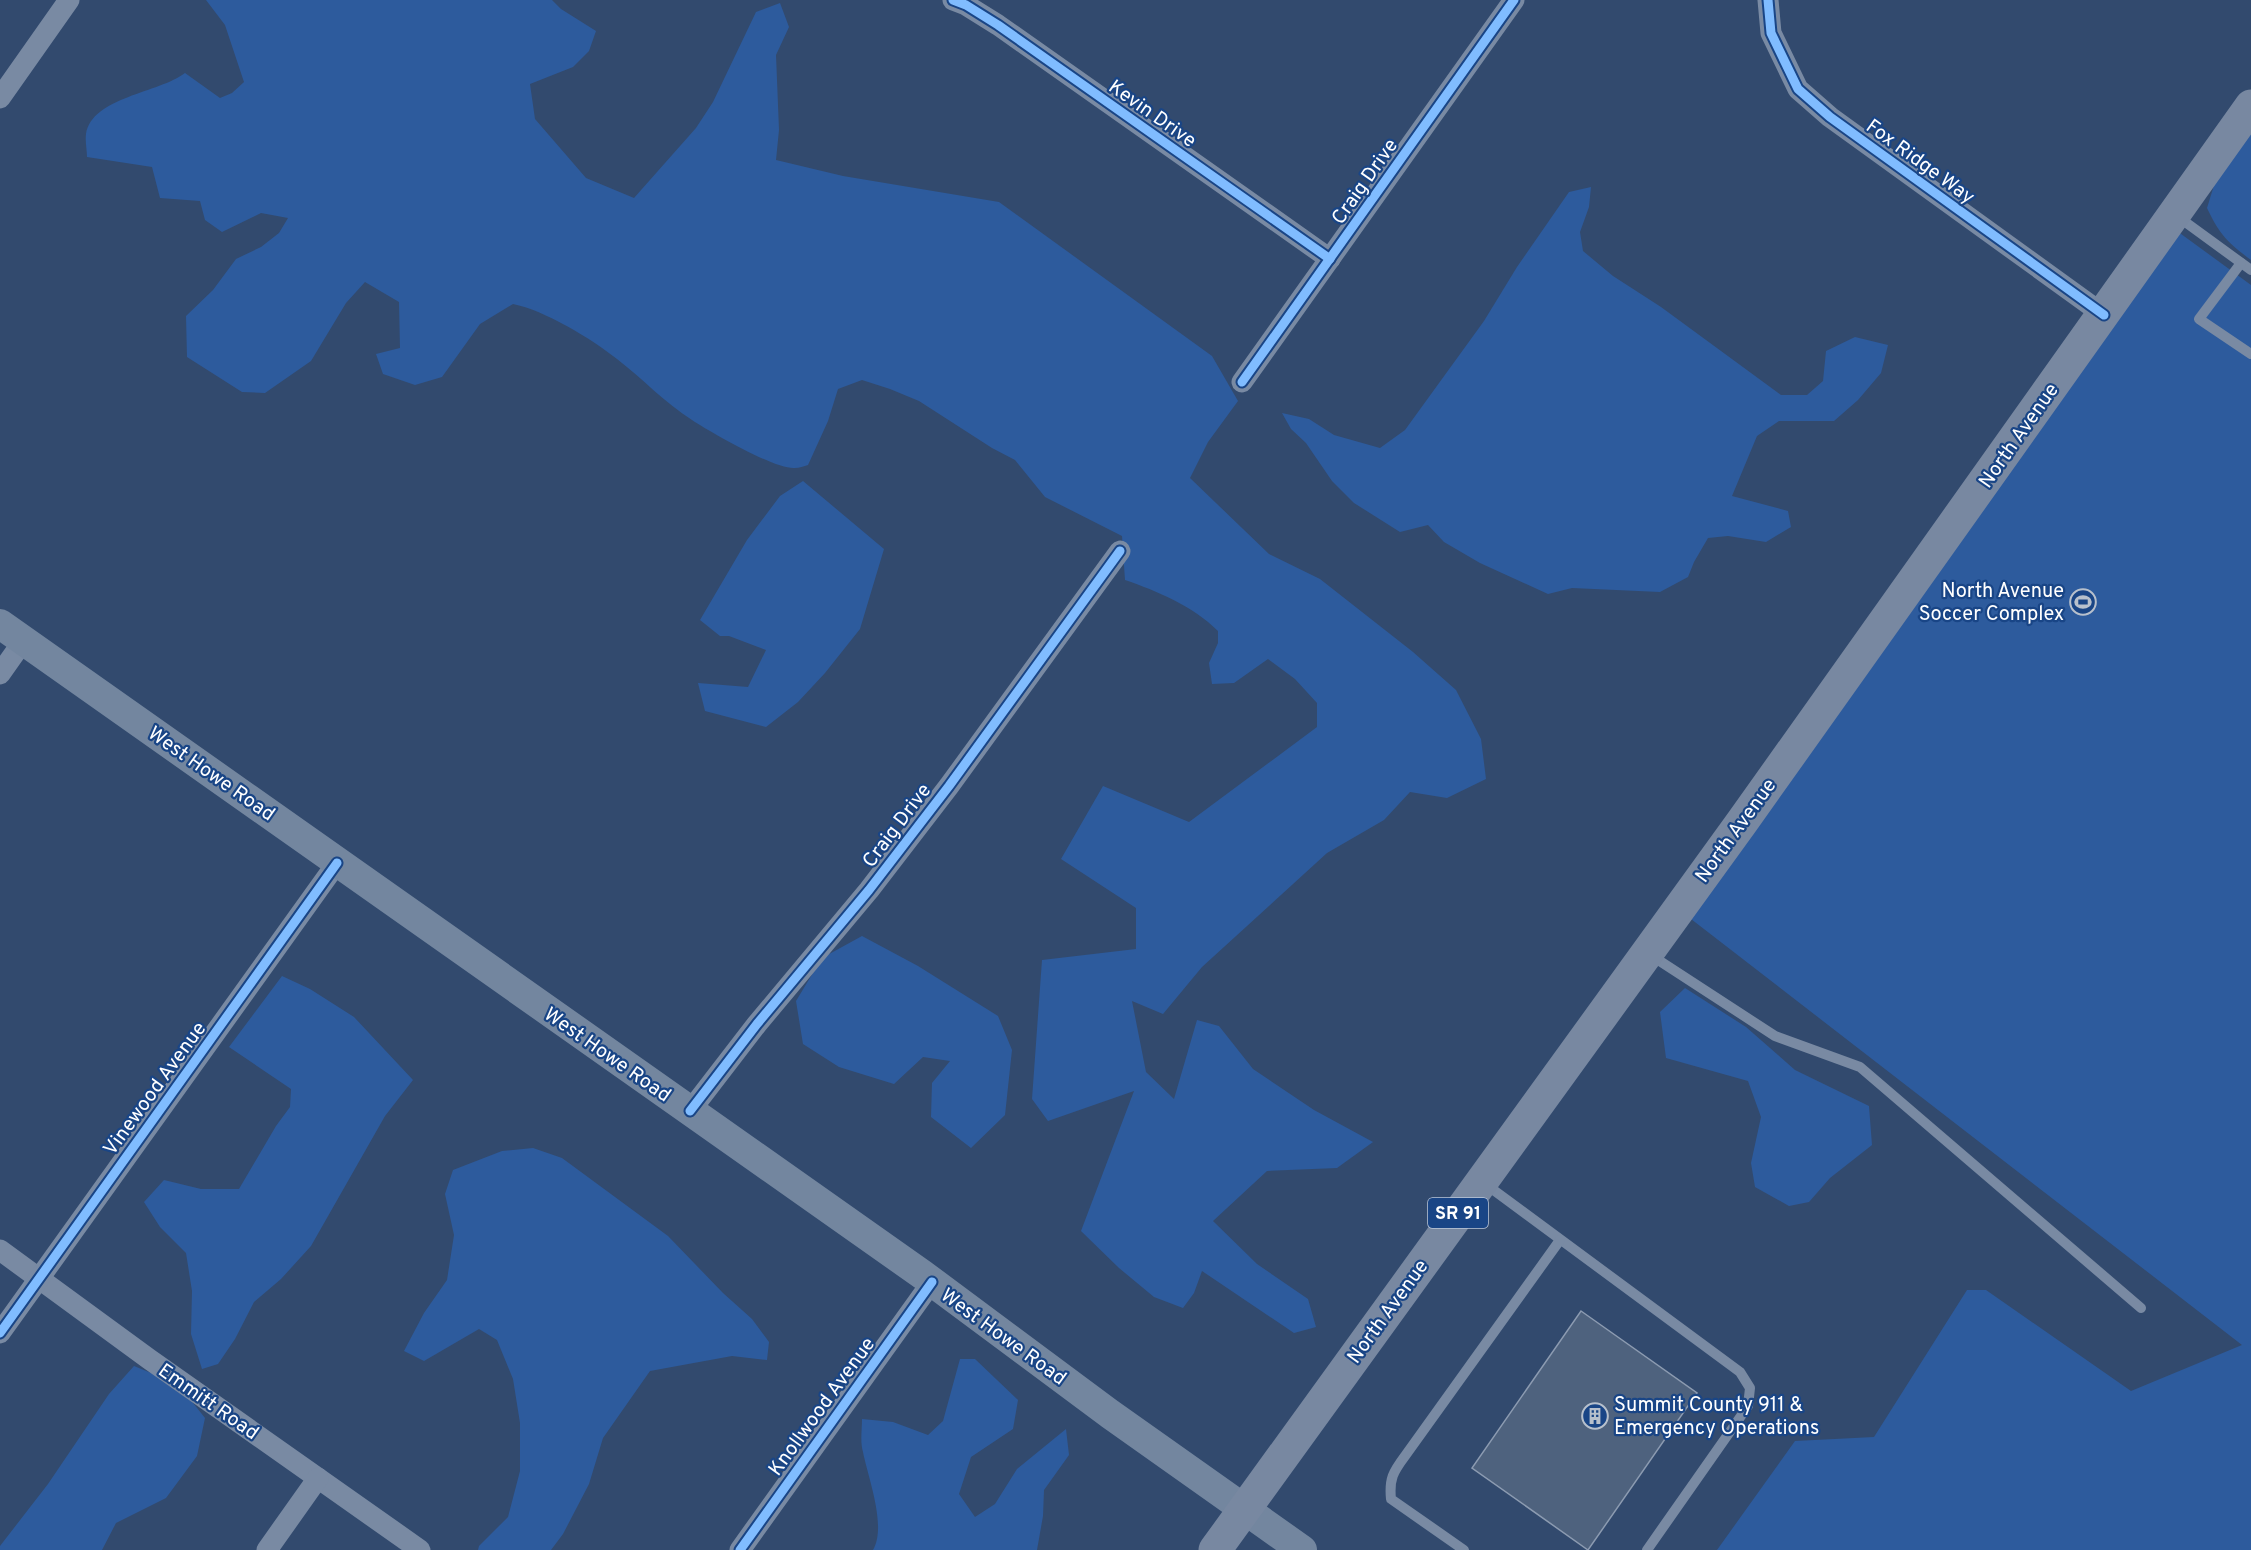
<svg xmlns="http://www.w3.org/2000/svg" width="2251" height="1550" font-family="Overpass,sans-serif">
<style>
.green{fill:#2d5b9d}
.building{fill:#4e627e;stroke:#8c9bb1;stroke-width:1.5}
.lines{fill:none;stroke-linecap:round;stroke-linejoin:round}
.lane{stroke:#798aa3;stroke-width:10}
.street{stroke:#798aa3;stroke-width:21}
.secondary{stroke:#73869f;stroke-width:30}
.primary{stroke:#7888a1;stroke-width:33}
.cycleway-casing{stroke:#194586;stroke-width:13}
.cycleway{stroke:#80bcff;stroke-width:9}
.labels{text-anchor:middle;stroke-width:4.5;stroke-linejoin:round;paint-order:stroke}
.shield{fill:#194586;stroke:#bac7db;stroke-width:1.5}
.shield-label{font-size:18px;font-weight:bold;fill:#fff}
.street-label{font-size:20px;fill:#fff;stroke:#194586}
.poi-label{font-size:20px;fill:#fff;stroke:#194586;text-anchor:end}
</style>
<rect width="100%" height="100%" fill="#324a6e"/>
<g class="green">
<path d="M206,0H552L561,9L596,31L589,51L573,67L530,84L535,119L586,178L634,198L696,128L713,102L756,12L780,3L789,27L776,55L779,130L776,160L843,176L999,202L1212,356L1238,401L1208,442L1190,478L1269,554L1320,579L1413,652L1456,690L1481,739L1486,779L1447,798L1410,792L1384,820L1327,853L1202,967L1163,1014L1132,1001L1146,1072L1174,1099L1197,1020L1219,1026L1253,1069L1314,1110L1373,1142L1337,1168L1267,1171L1213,1221L1257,1264L1308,1299L1316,1327L1294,1333L1202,1271L1194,1293L1183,1308L1154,1297L1119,1268L1081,1231L1134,1091L1048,1121L1032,1099L1042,960L1136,949V908L1061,859L1103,786L1189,822L1317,727V703L1295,679L1268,659L1234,683L1212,684L1209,663L1218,643V631C1193,606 1157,591 1125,580L1122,536L1045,497L1015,460L992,448L919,401L890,389L862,380L838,389L828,421L808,465C804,466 799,468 795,468C776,470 710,432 692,420C665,403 643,379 617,359C592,339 544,310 513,304L480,324L442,377L415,385L383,374L376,354L400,348L399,302L365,282L346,303L311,361L265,393L242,392L187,357L186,316L213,290L236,259L261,247L279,233L288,218L261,213L222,232L205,220L200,201L160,198L152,167L87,157C87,150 85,141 86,134C92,97 159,93 185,73L220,98L232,93L244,82L225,25Z"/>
<path d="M2251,131V260C2228,243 2219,234 2207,208L2215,182Z"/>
<path d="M1591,187L1589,207L1580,232L1583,251L1613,276L1661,307L1781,395H1807L1823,381L1826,351L1855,337L1888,345L1881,373L1858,400L1834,421H1779L1757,436L1732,496L1788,511L1791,527L1766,542L1728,536L1708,538L1694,562L1688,577L1660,592L1572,588L1548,594L1480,563L1444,542L1428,525L1400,532L1354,503L1332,481L1306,443L1291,429L1282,413L1309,419L1334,435L1380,448L1405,430L1484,321L1517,267L1569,192Z"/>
<path d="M2177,231L2251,285V1550H1717L1795,1441L1874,1437L1967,1290H1986L2131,1391L2242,1345L1691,919Z"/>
<path d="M803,481L884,549L860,629L825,673L798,702L766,727L705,711L698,683L748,687L766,650L729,636H720L700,620L747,540L780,496Z"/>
<path d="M862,936L918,966L998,1016L1012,1050L1005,1115L971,1148L931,1117L932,1083L950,1061L923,1057L894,1084L839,1067L803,1044L796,1001L822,958Z"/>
<path d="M282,976L310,989L354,1017L413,1080L385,1116L311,1246L281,1279L254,1302L235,1339L218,1364L202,1369L191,1334L192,1291L186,1253L160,1227L144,1202L164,1180L201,1189H239L276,1126L290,1107L291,1089L229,1047Z"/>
<path d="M1685,988L1746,1027L1795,1070L1869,1106L1872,1145L1830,1178L1809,1202L1789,1206L1755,1187L1751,1163L1761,1117L1748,1081L1666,1058L1660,1012Z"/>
<path d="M533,1148L562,1158L668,1236L723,1293L752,1319L769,1342L767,1360L732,1356L650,1371L603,1438L589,1484L563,1534L551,1550H478L479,1546L508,1517L520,1471V1423L513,1379L497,1340L479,1329L424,1361L404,1351L424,1313L447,1280L454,1235L445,1194L453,1170L502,1151Z"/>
<path d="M960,1359H975L1018,1400L1013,1429L971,1457L959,1494L975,1517L995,1504L1017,1469L1066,1429L1069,1455L1044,1490L1043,1516L1037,1550H873C887,1526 868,1478 863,1452C860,1442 862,1430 862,1419L893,1422L928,1435L943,1421Z"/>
<path d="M134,1366L178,1384L205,1418L197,1456L166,1498L116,1523L102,1550H0V1546L48,1484L109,1394Z"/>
</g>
<path class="building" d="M1581,1311L1697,1393L1588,1550L1472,1468Z"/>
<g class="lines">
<g class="lane">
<path d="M2177,216L2251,270"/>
<path d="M2241,263L2199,319L2251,354"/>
<path d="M1649,954L1775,1036L1860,1067L2141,1308"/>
<path d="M1484,1183L1740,1372L1750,1388L1748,1406L1647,1550"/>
<path d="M1464,1550L1391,1499C1389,1479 1393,1472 1405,1456L1560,1240"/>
</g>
<g class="street">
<path d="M953,0L966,5L998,25L1330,259"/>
<path d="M1768,0L1771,33L1798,89L1830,117L2104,315"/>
<path d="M0,98L69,0"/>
<path d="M1242,382L1514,0"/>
<path d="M0,674L24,640"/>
<path d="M690,1111L757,1024L869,890L949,786L1120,551"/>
<path d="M0,1250L149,1359L420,1550"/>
<path d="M0,1333L337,863"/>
<path d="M267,1550L318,1478"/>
<path d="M740,1550L932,1282"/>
</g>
<path class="secondary" d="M0,624L923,1275L1110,1414L1302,1550"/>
<path class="primary" d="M1215,1550L1742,822L2251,106"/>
<g class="cycleway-casing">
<g id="cycleway">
<path d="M953,0L966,5L998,25L1330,259"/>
<path d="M1768,0L1771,33L1798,89L1830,117L2104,315"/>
<path d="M1242,382L1514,0"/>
<path d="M690,1111L757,1024L869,890L949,786L1120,551"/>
<path d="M0,1333L337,863"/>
<path d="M740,1550L932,1282"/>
</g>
</g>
<use href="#cycleway" class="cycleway"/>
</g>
<defs>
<g id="stadium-ring" transform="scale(1.35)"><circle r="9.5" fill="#194586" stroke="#b7c0cc" stroke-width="1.5"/><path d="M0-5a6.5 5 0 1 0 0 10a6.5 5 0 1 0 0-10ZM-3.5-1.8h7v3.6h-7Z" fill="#b7c0cc"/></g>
<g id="building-ring" transform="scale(1.35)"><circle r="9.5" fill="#194586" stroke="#b7c0cc" stroke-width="1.5"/><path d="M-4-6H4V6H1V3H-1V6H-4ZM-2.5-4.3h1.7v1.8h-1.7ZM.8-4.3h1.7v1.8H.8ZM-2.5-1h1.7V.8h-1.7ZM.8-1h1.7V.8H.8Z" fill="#b7c0cc"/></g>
</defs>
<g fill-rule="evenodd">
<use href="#stadium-ring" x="2083" y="602"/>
<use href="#building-ring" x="1595" y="1416"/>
</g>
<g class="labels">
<rect class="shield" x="1428" y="1198" width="60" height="30" rx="4.5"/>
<g class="shield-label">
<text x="1458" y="1219">SR 91</text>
</g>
<g class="street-label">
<text transform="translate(1153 113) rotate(35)" y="7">Kevin Drive</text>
<text transform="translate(1921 161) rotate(36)" y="7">Fox Ridge Way</text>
<text transform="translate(1364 181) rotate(-55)" y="7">Craig Drive</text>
<text transform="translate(2018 435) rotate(-55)" y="7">North Avenue</text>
<text transform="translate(212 773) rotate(35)" y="7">West Howe Road</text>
<text transform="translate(896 825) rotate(-53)" y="7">Craig Drive</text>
<text transform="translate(1735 830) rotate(-54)" y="7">North Avenue</text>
<text transform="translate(608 1054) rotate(35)" y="7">West Howe Road</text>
<text transform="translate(154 1088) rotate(-54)" y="7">Vinewood Avenue</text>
<text transform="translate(1387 1311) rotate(-54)" y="7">North Avenue</text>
<text transform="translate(1004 1336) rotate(36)" y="7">West Howe Road</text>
<text transform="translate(209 1401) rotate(35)" y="7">Emmitt Road</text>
<text transform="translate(821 1406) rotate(-54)" y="7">Knollwood Avenue</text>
</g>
<g class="poi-label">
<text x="2064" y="597">North Avenue<tspan x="2064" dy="23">Soccer Complex</tspan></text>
<text x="1614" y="1411" text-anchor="start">Summit County 911 &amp;<tspan x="1614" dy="23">Emergency Operations</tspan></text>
</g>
</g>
</svg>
